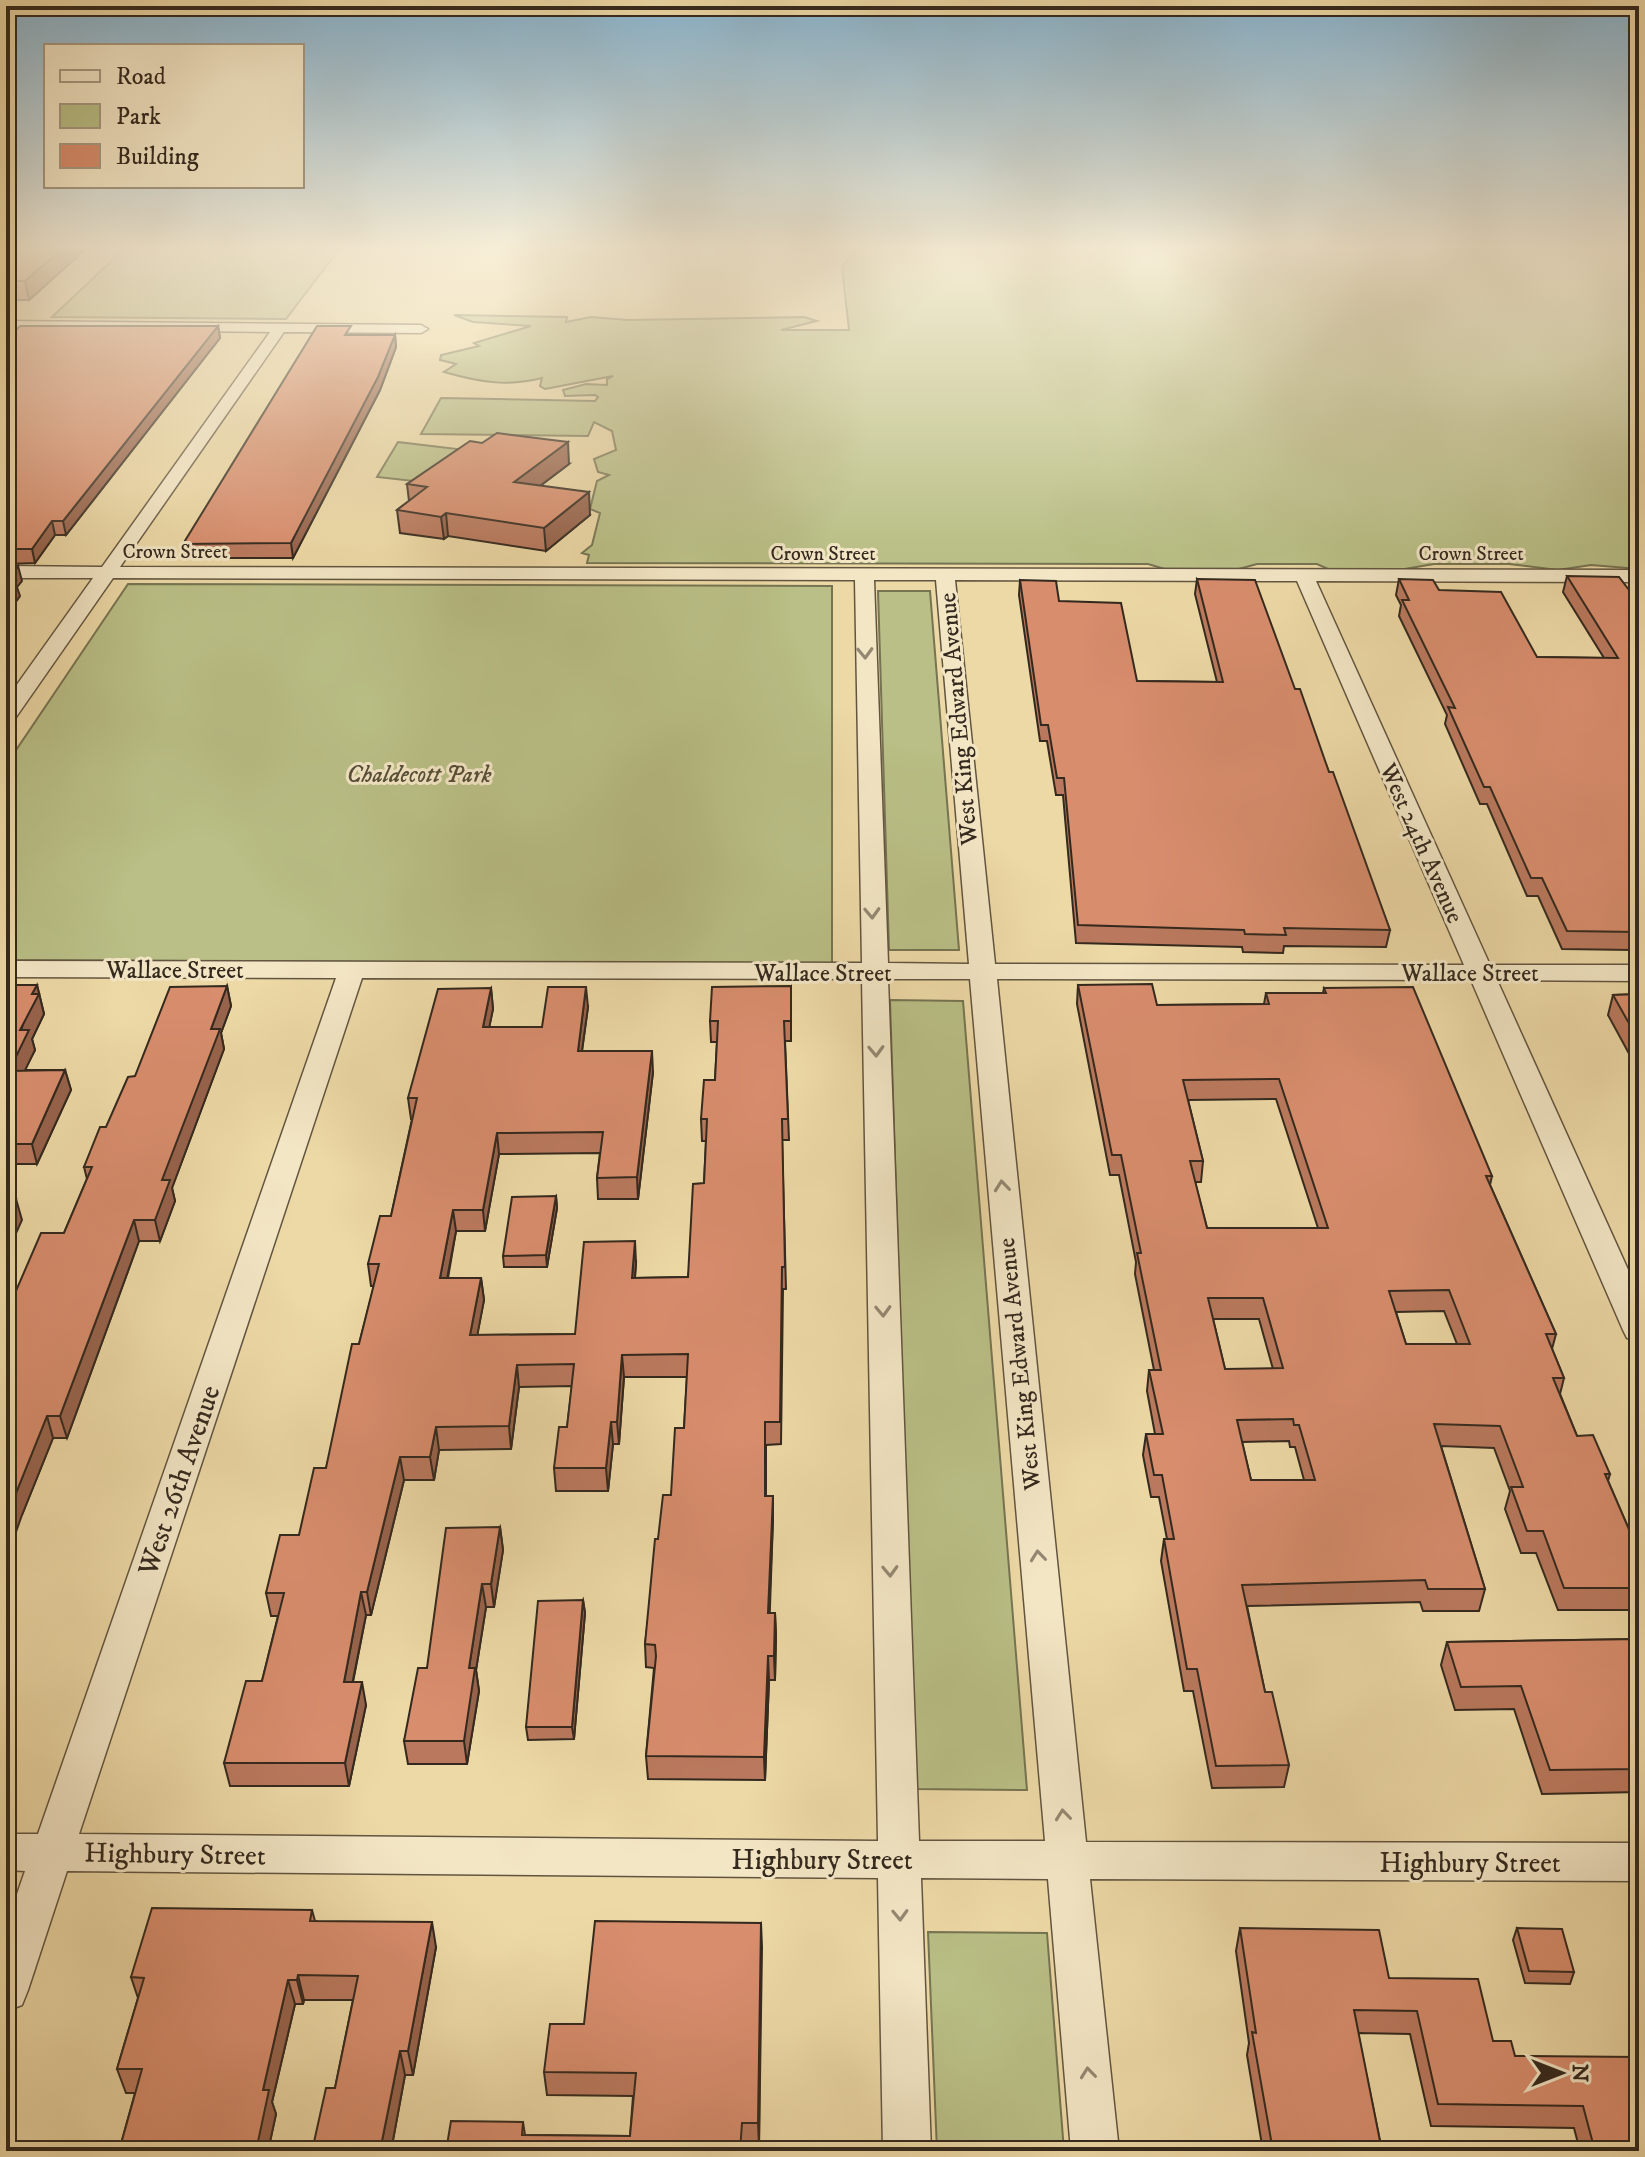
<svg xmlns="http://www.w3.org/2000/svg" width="1645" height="2157" font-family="'IM FELL DW Pica',serif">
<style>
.green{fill:#b9bf86;stroke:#767452;stroke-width:2}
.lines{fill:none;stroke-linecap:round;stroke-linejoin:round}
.street-casing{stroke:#625540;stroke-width:3}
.street{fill:#f3e6c5;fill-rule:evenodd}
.wall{fill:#ba795e;stroke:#34291e;stroke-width:2;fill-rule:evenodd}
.shaded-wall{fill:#97634c;stroke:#34291e;stroke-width:2}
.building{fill:#d88d6d;stroke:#34291e;stroke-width:2;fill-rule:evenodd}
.oneway{stroke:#948872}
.labels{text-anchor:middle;stroke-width:6;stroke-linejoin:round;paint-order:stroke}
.far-street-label{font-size:20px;fill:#34291e;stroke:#f3e6c5}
.street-label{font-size:24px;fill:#34291e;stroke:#f3e6c5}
.park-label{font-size:24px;font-style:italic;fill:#554e38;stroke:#f3e6c5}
.near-street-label{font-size:28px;fill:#34291e;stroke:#f3e6c5}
</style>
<rect width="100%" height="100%" fill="#edd9a6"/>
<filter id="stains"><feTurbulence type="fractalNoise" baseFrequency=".0025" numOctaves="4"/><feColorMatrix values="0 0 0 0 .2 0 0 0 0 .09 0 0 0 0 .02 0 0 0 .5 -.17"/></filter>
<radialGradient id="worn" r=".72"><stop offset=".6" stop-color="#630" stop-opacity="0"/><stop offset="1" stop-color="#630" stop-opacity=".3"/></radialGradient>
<g class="green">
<path d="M125,248H340L286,319L52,317Z"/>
<path d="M858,248H1639V569L1591,565L1558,570L1509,564H1434L1381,573L1328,569L1317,564H1257L1224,573L1168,570L1148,564L587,563L589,555L582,553L592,545L600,513L590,509L597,481L609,475L598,472L594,459L616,450L612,431L594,422L588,436L421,434L441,398L595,401L598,397L595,395L565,396L563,390L586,384L607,385V379L613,376L545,389L540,386L542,378C507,387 479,382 444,372L456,364L440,360L441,355L479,346L474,343L531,326L473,322L454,315L567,317L566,322L591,317L628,320L804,317L817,321L781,330H849L842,267Z"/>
<path d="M398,442L499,454L441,484L377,477Z"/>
<path d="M128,584L832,586V964L6,960V765Z"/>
<path d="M878,591H930L959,950H889Z"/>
<path d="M890,1000L963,1001L1027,1790L915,1789Z"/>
<path d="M928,1932L1047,1933L1064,2151H937Z"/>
</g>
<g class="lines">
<g class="street-casing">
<path id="street" d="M6,321L421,325L428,329L421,333L284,332L120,567L1639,570V582L1316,581L1490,965H1639V981L1497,980L1639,1294V1341L1627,1338L1623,1330L1471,980L997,979L1086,1842L1639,1843V1881L1090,1879L1119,2151H1071L1048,1879L921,1878L931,2151H883L878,1878L67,1871L28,1990L22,2005L6,2011V1926L25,1871L6,1870V1834H38L336,978L6,977V961L862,963L855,580L113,578L14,720L6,721V700L93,578H6V566L102,567L270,332L6,329ZM874,580H936L969,964L888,963ZM955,580L1297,581L1464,965L995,964ZM362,978L862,979L878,1841L79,1834ZM888,979H970L1045,1841H919Z"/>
</g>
<use href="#street" class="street"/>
</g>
<g class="wall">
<path d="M6,248H87L29,300H6Z"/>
<path d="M218,326L220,338L66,535H55L35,563L6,564V340Z"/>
<path d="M352,335H395L396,347L380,390L293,558H186L183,544Z"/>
<path d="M569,464L540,486L590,515L546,551L448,536L444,539L400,533L397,510L409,501L407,484Z"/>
<path d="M1567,576L1639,603V942L1634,941L1632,950L1562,949L1538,896H1527L1487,804H1480L1445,724L1447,715L1399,616L1401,605L1396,595L1399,579L1439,590L1537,657L1604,658L1563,592Z"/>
<path d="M1197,579L1295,689L1329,772L1390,930L1386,947L1284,946L1283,953L1243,952L1242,947L1076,943L1063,795H1056L1047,741H1040L1019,595L1020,580L1059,601L1137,681L1217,682L1195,594Z"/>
<path d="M6,985H37L44,1014L32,1039L35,1050L24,1070H65L71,1090L37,1164H6Z"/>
<path d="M1078,985L1157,1005L1264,1004L1266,993H1323L1324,988L1492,1176L1490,1185L1556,1334L1552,1349L1564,1378L1560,1394L1577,1436L1610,1474L1608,1481L1634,1541H1639V1602L1635,1610H1558L1536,1553H1521L1505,1509L1510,1491L1494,1448L1441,1446L1485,1589L1479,1611H1423L1420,1602L1247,1606L1265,1692L1289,1765L1284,1787L1212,1788L1193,1691H1184L1161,1561L1164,1539H1167L1159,1497H1151L1143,1455L1146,1434H1155L1147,1391L1149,1370H1154L1135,1274L1136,1262L1119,1175H1110L1077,1004ZM1276,1099L1318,1228H1207L1195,1182H1201L1203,1161L1188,1100ZM1444,1311L1457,1344H1406L1396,1312ZM1213,1319H1259L1273,1369H1225ZM1289,1441L1290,1447H1295L1304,1480H1251L1242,1442Z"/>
<path d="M227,986L231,1006L221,1033L224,1049L172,1188L175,1201L160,1241H139L67,1438H53L22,1515L64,1233L87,1179L84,1167L135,1076Z"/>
<path d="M791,986V1041H785L789,1140H782L786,1289H783L781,1444L766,1445V1496H773V1519L769,1613H775L776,1636L775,1680H769L765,1780L648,1779L646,1756L654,1668L646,1667L645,1644L658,1539L671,1495L684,1428L687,1377H624L619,1444H613L608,1491H556L554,1468L567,1427L572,1386L519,1387L511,1449L439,1450L434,1480H404L371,1615H366L353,1682L366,1705L349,1786H230L224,1763L262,1681L278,1616H271L266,1593L299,1535L326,1468L359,1344L374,1286H371L368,1264L391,1216L412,1119H411L408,1098L491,988L493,1009L489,1027H542L588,1007L582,1051L653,1072L638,1199H598L597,1178L600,1153L499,1154L485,1231H456L448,1278H481L484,1300L477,1335L575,1334L636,1263L635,1278L688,1277L704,1183L706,1141H702L701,1119L715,1080L717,1042H711L710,1021Z"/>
<path d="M1639,994V1072L1608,1015L1613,995Z"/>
<path d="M556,1196L557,1208L547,1267H504L503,1256Z"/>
<path d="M500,1527L503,1550L494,1607H486L476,1670L479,1691L467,1764H408L404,1741L427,1668Z"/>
<path d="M583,1600L585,1613L574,1739L528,1740L526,1727Z"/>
<path d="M1639,1639V1792L1542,1794L1514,1709L1455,1710L1441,1665L1447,1642Z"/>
<path d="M312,1910L315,1921L436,1947L413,2075H405L391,2151H312L335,2088L353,2000H304L303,2004H295L272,2102L276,2114L268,2151H119L135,2093H126L117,2069L138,1998L131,1977Z"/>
<path d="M761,1923L759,2146L446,2151L523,2122L525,2135L630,2136L633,2096L547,2095L544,2072L584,2024Z"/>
<path d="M1240,1928L1389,1978L1493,2041L1515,2056L1639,2059V2151H1580L1574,2128L1431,2126L1410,2034L1358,2033L1382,2151H1263L1247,2055L1249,2043L1236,1951Z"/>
<path d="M1517,1928L1574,1972L1570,1984L1525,1983L1513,1940Z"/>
</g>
<g class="shaded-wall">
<path d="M63,248H87L29,300L25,281Z"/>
<path d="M218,326L220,338L66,535L63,521Z"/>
<path d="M395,335L396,347L380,390L293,558L291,543Z"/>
<path d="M568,442L569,464L516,504L514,482Z"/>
<path d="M589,492L590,515L546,551L544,528Z"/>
<path d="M446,513L448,536L444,539L441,517Z"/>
<path d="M52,521L55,535L35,563L32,549Z"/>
<path d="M18,566L22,581L17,587L20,596L6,616L7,582Z"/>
<path d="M37,985L44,1014L32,1039L35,1050L15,1091L9,1071L32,994Z"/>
<path d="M227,986L231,1006L221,1033L224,1049L172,1188L175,1201L160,1241L155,1220L162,1180L211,1029Z"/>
<path d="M586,987L588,1007L579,1072L578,1051Z"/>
<path d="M491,988L493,1009L485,1048L483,1027Z"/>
<path d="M652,1051L653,1072L638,1199L637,1177Z"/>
<path d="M65,1070L71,1090L37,1164L32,1144Z"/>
<path d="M497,1133L499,1154L485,1231L483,1210Z"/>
<path d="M556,1196L557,1208L547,1267L546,1255Z"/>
<path d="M16,1199L22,1220L8,1251L6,1244V1221Z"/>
<path d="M453,1210L456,1231L443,1300L440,1278Z"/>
<path d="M134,1220L139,1241L67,1438L60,1416Z"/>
<path d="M635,1241L636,1263L633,1300L632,1278Z"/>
<path d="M481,1278L484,1300L473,1358L470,1335Z"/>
<path d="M622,1355L624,1377L619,1444L617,1422Z"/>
<path d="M517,1365L519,1387L511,1449L509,1426Z"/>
<path d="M47,1416L53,1438L22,1515L6,1560V1518Z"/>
<path d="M611,1422L613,1444L608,1491L606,1468Z"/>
<path d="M436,1427L439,1450L434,1480L430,1457Z"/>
<path d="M400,1457L404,1480L371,1615L367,1592Z"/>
<path d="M773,1496V1519L769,1636L768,1613Z"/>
<path d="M500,1527L503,1550L494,1607L491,1584Z"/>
<path d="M482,1584L486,1607L476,1670L479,1691L467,1764L464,1741L469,1668Z"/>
<path d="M361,1592L366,1615L348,1705L344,1682Z"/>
<path d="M583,1600L585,1613L574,1739L572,1727Z"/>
<path d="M775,1613L776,1636L775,1680L774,1656Z"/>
<path d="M768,1656L769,1680L765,1780L764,1757Z"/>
<path d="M362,1682L366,1705L349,1786L345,1763Z"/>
<path d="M432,1922L436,1947L413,2075L408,2051Z"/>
<path d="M761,1923L762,1947L759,2146L758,2123Z"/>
<path d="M298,1975L304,2000L303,2004L297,1980Z"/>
<path d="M288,1980L295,2004L272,2102L276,2114L268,2151H256L263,2090Z"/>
<path d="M400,2051L405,2075L391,2151H380Z"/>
</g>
<g class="building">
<path d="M6,248H63L25,281H6Z"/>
<path d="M20,326H218L63,521H52L32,549H6V340Z"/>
<path d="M317,326H351L345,335H395L378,377L291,543L183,544Z"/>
<path d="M497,433L568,442L514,482L589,492L544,528L446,513L441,517L397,510L427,487L407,484L470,441L482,443Z"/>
<path d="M6,566H18L7,582L16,581L6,596Z"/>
<path d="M1567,576L1619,577L1639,603V923H1632L1637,932L1567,931L1542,878H1531L1490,787H1484L1448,707L1455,708L1402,600H1409L1399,579L1433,580L1439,590L1501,592L1537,657L1618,658Z"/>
<path d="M1197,579L1255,580L1295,689H1300L1329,772H1333L1390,930L1284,928L1286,935L1245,934L1244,930L1078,925L1064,778H1057L1048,725H1041L1020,580L1056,581L1059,601L1121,603L1137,681L1223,682Z"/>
<path d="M1152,984L1157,1005L1269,1004L1266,993H1326L1324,988L1413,987L1492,1176H1486L1556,1334H1546L1564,1378H1553L1577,1436L1593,1435L1610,1474H1605L1634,1541H1639V1588H1564L1543,1531H1527L1511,1487H1523L1500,1426L1434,1424L1485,1589H1428L1425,1580L1242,1585L1265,1692H1272L1289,1765L1216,1766L1197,1669H1187L1164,1539H1174L1162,1475H1154L1146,1434H1163L1149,1370H1161L1137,1253H1141L1121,1155H1112L1078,985ZM1279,1079L1328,1228H1207L1190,1161H1203L1183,1080ZM1449,1290L1470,1344H1406L1389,1291ZM1208,1298H1263L1283,1368L1225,1369ZM1293,1419L1294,1425H1299L1315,1480H1251L1237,1420Z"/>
<path d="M6,985H37L32,994H39L20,1030H29L9,1071L65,1070L32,1144H6Z"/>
<path d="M227,986L211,1029H220L162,1180H170L155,1220H134L60,1416H47L6,1518V1314L41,1233H64L92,1167H84L100,1127H106L128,1077L135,1076L170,987Z"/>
<path d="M791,986V1021H784L788,1119H782L785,1267H782L780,1422H765V1496H773L768,1613H775L774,1656H768L764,1757L646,1756L656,1656L655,1645L645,1644L655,1539H658L663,1495H671L675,1428H684L688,1354L622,1355L617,1422H611L606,1468H554L559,1427H567L574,1364L517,1365L509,1426L436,1427L430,1457H400L367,1592H361L344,1682H362L345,1763H224L246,1681H262L284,1593H266L280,1535H299L314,1468H326L352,1344H359L379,1264H368L380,1216H391L417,1098H408L438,989L491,988L483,1027H542L548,987H586L578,1051H652L637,1177L597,1178L603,1132L497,1133L483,1210H453L440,1278H481L470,1335L575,1334L584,1242L635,1241L632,1278L688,1277L693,1184L704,1183L707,1119H701L704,1080H715L718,1021H710L712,987Z"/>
<path d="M1639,994V1041L1613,995Z"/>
<path d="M556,1196L546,1255L503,1256L512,1197Z"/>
<path d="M6,1199H16L6,1221Z"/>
<path d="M500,1527L491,1584H482L469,1668H475L464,1741H404L418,1668H427L446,1528Z"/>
<path d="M583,1600L572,1727H526L538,1601Z"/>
<path d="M1639,1639V1769L1550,1770L1521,1686L1461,1687L1447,1642Z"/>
<path d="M152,1908L312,1910L310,1921L432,1922L408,2051H400L380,2151H312L326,2088H335L358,1976L298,1975L297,1980H288L263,2090H269L256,2151H119L142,2069H117L144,1978L131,1977Z"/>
<path d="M595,1921L761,1923L758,2123H742L740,2151H446L451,2121L523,2122L522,2135L630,2136L636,2073L544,2072L550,2024H584Z"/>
<path d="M1240,1928L1379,1930L1389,1978L1478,1979L1493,2041H1511L1515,2056L1638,2057L1639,2100H1634L1639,2116V2151H1595L1583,2106L1438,2104L1417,2011L1354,2010L1382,2151H1273L1252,2032L1256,2033Z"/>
<path d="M1517,1928L1562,1929L1574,1972L1529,1971Z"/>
</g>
<defs><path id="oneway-chevron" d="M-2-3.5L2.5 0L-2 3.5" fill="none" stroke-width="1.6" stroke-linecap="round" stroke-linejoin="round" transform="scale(2)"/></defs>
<g class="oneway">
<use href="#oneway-chevron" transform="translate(865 653) rotate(88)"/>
<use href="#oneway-chevron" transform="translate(872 913) rotate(88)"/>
<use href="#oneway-chevron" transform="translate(876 1051) rotate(88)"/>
<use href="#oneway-chevron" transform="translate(1002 1186) rotate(-96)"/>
<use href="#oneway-chevron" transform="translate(883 1311) rotate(88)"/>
<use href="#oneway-chevron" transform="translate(1038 1556) rotate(-96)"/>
<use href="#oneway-chevron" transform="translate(890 1571) rotate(88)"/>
<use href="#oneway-chevron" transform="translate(1063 1815) rotate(-96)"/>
<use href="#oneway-chevron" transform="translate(900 1915) rotate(88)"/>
<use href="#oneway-chevron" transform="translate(1088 2073) rotate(-96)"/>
</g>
<linearGradient id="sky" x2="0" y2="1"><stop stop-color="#89b6d2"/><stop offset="0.45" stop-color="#f7eed7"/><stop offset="1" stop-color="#f7eed7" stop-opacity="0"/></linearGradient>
<rect width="1645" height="550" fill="url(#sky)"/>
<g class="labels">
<g class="far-street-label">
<text x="175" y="558">Crown Street</text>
<text x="823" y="560">Crown Street</text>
<text x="1471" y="560">Crown Street</text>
</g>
<g class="street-label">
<text transform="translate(958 719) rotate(-95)" y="8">West King Edward Avenue</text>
<text transform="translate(1422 843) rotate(66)" y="8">West 24th Avenue</text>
<text x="175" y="978">Wallace Street</text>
<text x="823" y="981">Wallace Street</text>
<text x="1470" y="981">Wallace Street</text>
<text transform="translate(1019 1364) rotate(-96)" y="8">West King Edward Avenue</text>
</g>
<g class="park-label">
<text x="419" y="782">Chaldecott Park</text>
</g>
<g class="near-street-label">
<text transform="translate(178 1480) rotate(-71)" y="10">West 26th Avenue</text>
<text transform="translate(175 1853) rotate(1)" y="10">Highbury Street</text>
<text x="822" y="1869">Highbury Street</text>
<text x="1470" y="1872">Highbury Street</text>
</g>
</g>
<rect width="1645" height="2157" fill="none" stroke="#edd9a6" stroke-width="32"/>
<rect x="8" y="8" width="1629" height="2141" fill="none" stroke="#34291e" stroke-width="4"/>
<rect x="16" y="16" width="1613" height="2125" fill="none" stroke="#34291e" stroke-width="2"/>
<rect x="44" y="44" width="260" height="144" fill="#f3e6c5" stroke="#a79a82" stroke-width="2"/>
<rect x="60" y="70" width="40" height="12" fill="#f3e6c5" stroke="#a79a82" stroke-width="2"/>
<text x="116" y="84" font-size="24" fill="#34291e">Road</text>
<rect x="60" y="104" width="40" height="24" fill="#b9bf86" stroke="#a79a82" stroke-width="2"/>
<text x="116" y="124" font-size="24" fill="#34291e">Park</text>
<rect x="60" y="144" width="40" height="24" fill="#d88d6d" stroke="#a79a82" stroke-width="2"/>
<text x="116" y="164" font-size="24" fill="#34291e">Building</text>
<g transform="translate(1561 2073) rotate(90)" stroke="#f3e6c5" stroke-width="6" paint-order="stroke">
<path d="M0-6L14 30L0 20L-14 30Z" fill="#34291e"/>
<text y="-12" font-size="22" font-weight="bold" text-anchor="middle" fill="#34291e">N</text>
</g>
<rect width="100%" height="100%" filter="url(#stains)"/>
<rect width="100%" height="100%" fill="url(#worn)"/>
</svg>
